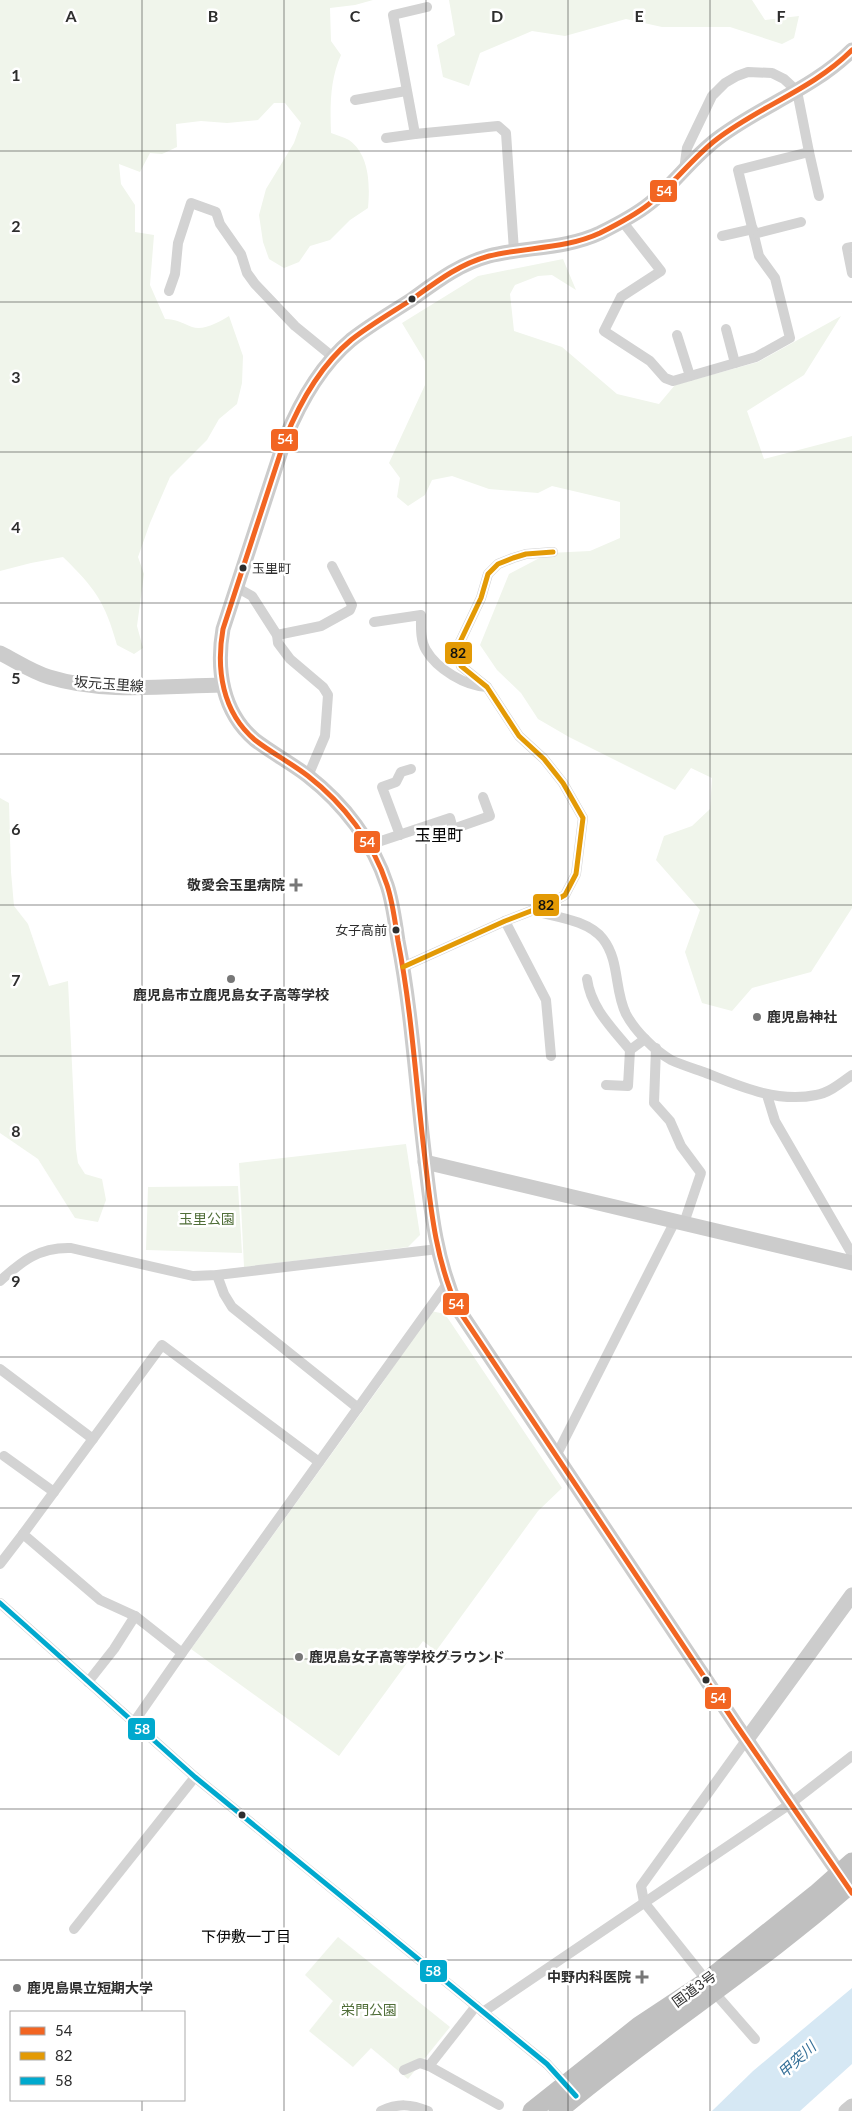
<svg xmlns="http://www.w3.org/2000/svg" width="852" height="2111" font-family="Lato,'Noto Sans JP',sans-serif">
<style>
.green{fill:#f0f5eb}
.water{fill:#d6e8f4}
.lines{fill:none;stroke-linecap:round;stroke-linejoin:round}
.street{stroke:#d3d3d3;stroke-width:10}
.secondary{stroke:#ccc;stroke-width:15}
.highway{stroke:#c0c0c0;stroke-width:19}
.bus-1-casing{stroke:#fff;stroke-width:9}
.bus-2-casing{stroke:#fff;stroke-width:9}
.bus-3-casing{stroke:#fff;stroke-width:9}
.bus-1{stroke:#f26522;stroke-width:5}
.bus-2{stroke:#e39a05;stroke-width:5}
.bus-3{stroke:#00a9ce;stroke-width:5}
.grid{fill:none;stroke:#2e2e2e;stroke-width:1;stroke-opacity:0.55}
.bus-dot{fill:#2e2e2e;stroke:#fff;stroke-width:2}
.poi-dot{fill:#777;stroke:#fff;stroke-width:2}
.labels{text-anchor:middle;stroke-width:5;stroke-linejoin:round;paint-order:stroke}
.bus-label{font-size:13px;fill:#2e2e2e;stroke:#fff;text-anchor:start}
.street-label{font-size:14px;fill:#2e2e2e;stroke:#fff}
.poi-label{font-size:14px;font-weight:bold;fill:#2e2e2e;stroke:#fff;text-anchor:start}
.park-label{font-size:14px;fill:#506e38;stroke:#fff}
.neighbourhood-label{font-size:15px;fill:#000;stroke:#fff}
.water-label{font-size:15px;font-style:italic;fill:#357098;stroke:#fff}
.quarter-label{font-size:16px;fill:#000;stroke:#fff}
.grid-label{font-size:16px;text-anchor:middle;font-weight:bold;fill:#2e2e2e;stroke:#fff;stroke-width:5;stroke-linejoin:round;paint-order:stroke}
.line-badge{stroke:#fff;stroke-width:2}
.badge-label{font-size:14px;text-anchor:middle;font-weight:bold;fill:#fff}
.pale-badge-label{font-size:14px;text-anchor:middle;font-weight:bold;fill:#111}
</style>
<rect width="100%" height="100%" fill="#fff"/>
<g class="green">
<path d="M0,0H373L355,5L330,8L331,41L341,55C330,79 330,106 331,133C336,135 344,137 349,140C370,155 370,186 368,208L350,220L330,240L310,246L299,262L284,268L269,259L263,242L259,215L266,189L294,143L301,123L285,103H274L258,120L227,123L201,121L176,124L177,147L162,154L150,153L140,172L119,164L121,184L135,205V232L154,235L150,285L165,319C176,319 182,323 192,327C204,331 219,322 229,316L243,356L242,383L237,404L219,419L207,440L170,477L150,523L138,557L144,574L137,626L143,648L134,654L117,645C105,602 95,588 63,557L31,563L0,571Z"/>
<path d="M449,0H752L765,20L799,16L794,38L782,44L730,27H662L626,19L565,36L532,31L480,53L469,86L443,77L437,45L455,35Z"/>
<path d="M563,259L576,290L552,275L538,276L515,285L510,294L514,331L562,347L617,394L659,404L675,385L758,362L841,316L804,375L747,411L764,459L852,436V908L811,972L752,988L732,1011L702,1003L685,952L700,910L656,860L664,836L692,826L710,809L712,778L691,768L675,790L569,737L538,719L521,693L497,670L480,645L509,574L549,553L590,551L620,538V502L552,486L538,493L489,489L452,476L432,480L425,495L408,506L397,497L400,478L389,463L425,385V361L402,323L478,276Z"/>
<path d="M0,798L9,803L11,872L14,906L28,924L49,986L68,981L76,1149L78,1163L85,1174L102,1179L106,1200L98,1222L75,1218L38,1159L0,1133Z"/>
<path d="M406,1144L420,1235L408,1247L244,1267L239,1163Z"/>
<path d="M238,1186L242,1253L146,1250L148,1187Z"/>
<path d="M431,1311L445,1314L562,1488L538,1511L436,1651L423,1641L339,1756L191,1649L379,1388Z"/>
<path d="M338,1937L450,2027L408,2079L371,2048L353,2067L309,2031L333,2001L305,1975Z"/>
</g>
<path class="water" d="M852,1988V2064L800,2111H712L753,2071Z"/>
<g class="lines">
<g class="street">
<path d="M427,7L393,15L415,134L498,126L506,133L514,251"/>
<path d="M355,100L406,91"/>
<path d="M386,138L415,134"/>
<path d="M809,152L819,196"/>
<path d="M622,221L661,271L621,297L604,331L650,361L665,378L673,381L756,357L790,338L775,278L759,256L738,170L809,152L797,91L784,79L772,73L748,72L737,76L725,83L712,96L687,148L684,170"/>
<path d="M754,234L801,222"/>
<path d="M722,236L753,229"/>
<path d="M852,247L847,248L852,273"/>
<path d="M169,291L175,274L178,243L191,203L216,212L220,224L241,254L247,273L255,284L295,326L333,357"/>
<path d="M726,329L735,363"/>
<path d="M677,335L690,376"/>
<path d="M236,587L252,596L277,635L278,643L290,659L323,687L328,695L325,736L308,776"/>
<path d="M374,622L421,615C421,626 420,640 426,650C437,669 465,686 487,687"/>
<path d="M277,635L321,626L350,610L352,605L332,566"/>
<path d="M400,835L382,787L396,782L401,772L411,769"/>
<path d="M369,845L450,818L453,829L490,816L483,797"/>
<path d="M534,911C556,917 588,920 603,939C620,961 614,990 626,1014C635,1031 654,1050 671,1060C682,1065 695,1069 706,1073C741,1087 778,1103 816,1095C829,1093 841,1083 852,1075"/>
<path d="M505,921L546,1000L551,1056"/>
<path d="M403,967L505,921L549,904L565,895L576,874L583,818L563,783L544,759L519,736L487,687L461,666L458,656L460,642L481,598L488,574L498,564L513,558L526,554L553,552"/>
<path d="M587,979C591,1008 612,1028 630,1050L645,1039"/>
<path d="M656,1048L654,1103L670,1121L681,1146L701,1173L684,1223"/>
<path d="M606,1085L628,1086L630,1050"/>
<path d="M767,1095L775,1121L852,1254"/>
<path d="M217,1275L224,1294L232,1307L358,1408"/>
<path d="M0,1281C22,1261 39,1247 71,1248L193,1276L217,1275L438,1249"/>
<path d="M0,1369L93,1439"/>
<path d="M4,1456L54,1492"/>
<path d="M556,1456L675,1221"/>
<path d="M0,1564L23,1534"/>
<path d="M0,1603L195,1777L547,2064L567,2086"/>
<path d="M182,1653L135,1616L100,1600L23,1534L162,1345L319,1462"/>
<path d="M88,1682L114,1649L135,1616"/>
<path d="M134,1722L182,1653L447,1284"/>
<path d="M74,1929L195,1777"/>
<path d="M707,1981L644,1902L641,1886L747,1739"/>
<path d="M714,1992L755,2039"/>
<path d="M483,2012L790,1804L852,1756"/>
<path d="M429,2066L476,2006"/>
<path d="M404,2070L420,2063L429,2066L499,2105"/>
<path d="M381,2111C398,2103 411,2104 428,2111"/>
</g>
<g class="secondary">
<path d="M0,653C16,661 32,672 49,677C104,694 165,686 222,685"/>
<path d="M425,1162L852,1263"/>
<path d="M747,1739L852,1595"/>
<path d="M844,1881L737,1726L458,1309C436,1261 431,1211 425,1159C416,1086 412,1012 398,941C395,922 393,903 387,885C373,842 344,804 308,776C291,763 272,753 255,740C222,712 216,669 223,629L285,439C300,402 320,366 351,340C370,325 391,313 411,300C436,282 459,264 489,256C525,247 566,249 600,233C616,225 634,216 649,204C673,185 692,158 717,139C760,106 813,89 852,50"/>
<path d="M846,2111L852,2106"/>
</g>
<g class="highway">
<path d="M532,2111L639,2026L707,1981L816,1894L852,1862"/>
<path d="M558,2111C653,2031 759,1965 852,1883"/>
</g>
<g class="bus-1-casing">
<path id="bus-1" d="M852,50C813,89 760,106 717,139C692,158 673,185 649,204C634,216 616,225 600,233C566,249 525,247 489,256C459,264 436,282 411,300C391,313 370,325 351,340C320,366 300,402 285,439L223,629C216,669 222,712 255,740C272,753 291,763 308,776C344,804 373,842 387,885C393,903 395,922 398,941C412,1012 416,1086 425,1159C431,1211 436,1261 458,1309L737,1726L852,1893"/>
</g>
<g class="bus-2-casing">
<path id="bus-2" d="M403,967L505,921L549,904L565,895L576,874L583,818L563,783L544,759L519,736L487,687L461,666L458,656L460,642L481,598L488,574L498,564L513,558L526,554L553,552"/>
</g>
<g class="bus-3-casing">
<path id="bus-3" d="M0,1603L195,1777L547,2064L576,2096"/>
</g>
<use href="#bus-1" class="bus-1"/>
<use href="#bus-2" class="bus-2"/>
<use href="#bus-3" class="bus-3"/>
</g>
<path class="grid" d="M142,0V2012M284,0V2111M426,0V2111M568,0V2111M710,0V2111M0,151H852M0,302H852M0,452H852M0,603H852M0,754H852M0,905H852M0,1056H852M0,1206H852M0,1357H852M0,1508H852M0,1659H852M0,1809H852M0,1960H852M142,2100V2111"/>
<g class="bus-dot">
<circle cx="412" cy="299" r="4.5"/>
<circle cx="243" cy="568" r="4.5"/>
<circle cx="396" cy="930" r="4.5"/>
<circle cx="706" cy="1680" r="4.5"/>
<circle cx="242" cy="1815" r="4.5"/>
</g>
<g class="poi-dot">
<path d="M293.5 877.5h5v5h5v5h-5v5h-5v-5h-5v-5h5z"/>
<circle cx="231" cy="979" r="5"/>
<circle cx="757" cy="1017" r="5"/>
<circle cx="299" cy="1657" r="5"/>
<path d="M639.5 1969.5h5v5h5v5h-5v5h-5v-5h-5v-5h5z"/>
<circle cx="17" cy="1988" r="5"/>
</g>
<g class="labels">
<g class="bus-label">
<text x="252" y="573">玉里町</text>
<text x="387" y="935" text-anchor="end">女子高前</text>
</g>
<g class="street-label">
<text transform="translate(109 684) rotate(4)" y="5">坂元玉里線</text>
<text transform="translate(694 1989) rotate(-36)" y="5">国道3号</text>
</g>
<g class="poi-label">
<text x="285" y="890" text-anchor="end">敬愛会玉里病院</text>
<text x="231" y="1000" text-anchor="middle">鹿児島市立鹿児島女子高等学校</text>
<text x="767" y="1022">鹿児島神社</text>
<text x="309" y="1662">鹿児島女子高等学校グラウンド</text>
<text x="631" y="1982" text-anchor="end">中野内科医院</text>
<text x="27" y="1993">鹿児島県立短期大学</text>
</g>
<g class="park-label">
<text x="207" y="1224">玉里公園</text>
<text x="369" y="2015">栄門公園</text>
</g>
<g class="neighbourhood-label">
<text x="246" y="1942">下伊敷一丁目</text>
</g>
<g class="water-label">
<text transform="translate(797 2060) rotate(-43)" y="5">甲突川</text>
</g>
<g class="quarter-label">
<text x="439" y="841">玉里町</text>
</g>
</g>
<g class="grid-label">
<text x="71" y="22">A</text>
<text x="213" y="22">B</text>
<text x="355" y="22">C</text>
<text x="497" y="22">D</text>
<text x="639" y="22">E</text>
<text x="781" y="22">F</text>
<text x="16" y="81">1</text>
<text x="16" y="232">2</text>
<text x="16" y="383">3</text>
<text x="16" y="533">4</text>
<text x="16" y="684">5</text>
<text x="16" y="835">6</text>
<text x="16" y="986">7</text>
<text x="16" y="1137">8</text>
<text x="16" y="1287">9</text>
</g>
<g class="line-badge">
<rect x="649" y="179" width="29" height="24" rx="5" fill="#f26522"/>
<rect x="270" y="428" width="29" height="24" rx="5" fill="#f26522"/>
<rect x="444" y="641" width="29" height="24" rx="5" fill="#e39a05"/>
<rect x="353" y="830" width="28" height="24" rx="5" fill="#f26522"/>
<rect x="532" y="893" width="28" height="24" rx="5" fill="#e39a05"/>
<rect x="442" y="1292" width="28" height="24" rx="5" fill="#f26522"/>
<rect x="704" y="1686" width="28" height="24" rx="5" fill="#f26522"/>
<rect x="127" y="1717" width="29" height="24" rx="5" fill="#00a9ce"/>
<rect x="419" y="1959" width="29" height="24" rx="5" fill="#00a9ce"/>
</g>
<g class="badge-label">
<text x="664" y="196">54</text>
<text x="285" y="444">54</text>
<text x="367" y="847">54</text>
<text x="456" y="1309">54</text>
<text x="718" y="1703">54</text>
<text x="142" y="1734">58</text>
<text x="433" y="1976">58</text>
</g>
<g class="pale-badge-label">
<text x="458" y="658">82</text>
<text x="546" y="910">82</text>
</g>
<rect x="10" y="2011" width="175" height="90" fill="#ffffff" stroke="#ababab"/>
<rect x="20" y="2027" width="25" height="8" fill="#f26522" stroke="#ababab"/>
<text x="55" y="2036" font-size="15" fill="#2e2e2e">54</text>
<rect x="20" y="2052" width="25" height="8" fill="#e39a05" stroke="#ababab"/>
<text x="55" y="2061" font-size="15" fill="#2e2e2e">82</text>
<rect x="20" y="2077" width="25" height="8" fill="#00a9ce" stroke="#ababab"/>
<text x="55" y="2086" font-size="15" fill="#2e2e2e">58</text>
</svg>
